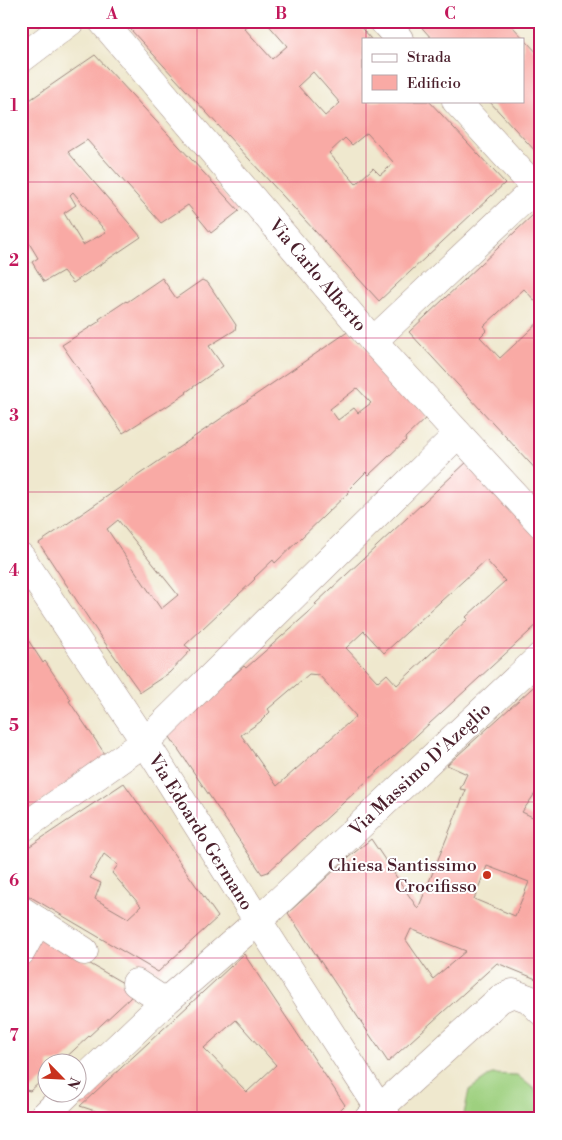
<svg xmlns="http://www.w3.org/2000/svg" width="562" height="1140" font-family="'Libre Bodoni',serif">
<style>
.green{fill:#9ed07f;stroke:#747855}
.building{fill:#f9aaa5;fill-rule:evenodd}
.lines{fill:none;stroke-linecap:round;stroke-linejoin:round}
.pedestrian-casing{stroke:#9c847c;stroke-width:29}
.minor-casing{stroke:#9c847c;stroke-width:29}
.tertiary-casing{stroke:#9c847c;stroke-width:29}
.pedestrian{stroke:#fff;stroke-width:28}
.minor{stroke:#fff;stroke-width:28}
.tertiary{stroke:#fff;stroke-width:28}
.grid{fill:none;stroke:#c2185b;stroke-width:1;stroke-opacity:0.55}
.poi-dot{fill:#c8321e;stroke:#fff;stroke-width:2}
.labels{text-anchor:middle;stroke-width:4;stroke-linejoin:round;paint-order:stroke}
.street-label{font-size:18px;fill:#4a1f2b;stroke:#fff}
.poi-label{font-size:18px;fill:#4a1f2b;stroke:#fff;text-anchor:end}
.neatline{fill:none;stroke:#c2185b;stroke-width:2}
.grid-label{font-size:16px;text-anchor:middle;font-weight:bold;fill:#c2185b}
</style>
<rect width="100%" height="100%" fill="#fff"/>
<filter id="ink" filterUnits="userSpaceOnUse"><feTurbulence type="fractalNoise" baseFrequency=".02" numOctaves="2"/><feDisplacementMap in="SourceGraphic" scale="10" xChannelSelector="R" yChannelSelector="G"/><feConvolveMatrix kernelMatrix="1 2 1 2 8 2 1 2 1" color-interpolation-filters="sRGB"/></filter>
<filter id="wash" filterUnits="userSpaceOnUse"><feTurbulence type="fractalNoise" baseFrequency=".0096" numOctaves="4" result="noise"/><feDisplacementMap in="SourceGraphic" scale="20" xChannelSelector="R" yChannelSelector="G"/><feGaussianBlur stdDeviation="1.12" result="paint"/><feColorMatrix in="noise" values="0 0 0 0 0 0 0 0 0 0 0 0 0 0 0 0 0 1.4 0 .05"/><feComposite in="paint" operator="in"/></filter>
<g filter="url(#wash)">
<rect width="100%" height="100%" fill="#efe8ce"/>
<path class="green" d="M492,1074L517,1075L539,1093L541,1097V1119H463L469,1090Z"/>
<g id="blocks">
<g class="building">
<path d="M143,21H252L244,28L272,59L287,46L265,21H355L371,39H363V101H429L505,183L379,301L131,30ZM313,72L340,103L325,116L298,86ZM367,133L394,163L380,175L373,168L356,184L329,153L345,138L352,145Z"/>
<path d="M416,21H517L512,26L541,57V151L538,154L489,101H523V39H432Z"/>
<path d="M95,55L239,211L211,233L188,205L161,223L87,140L68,152L141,237L73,283L63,271L44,282L32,262L38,258L26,238L21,241V106ZM73,192L106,232L83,245L64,213L76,205L70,195Z"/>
<path d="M534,214L541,222V302L538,304L524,289L484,326L487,330L480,337L500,358L541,320V475L409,332Z"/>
<path d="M162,278L176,298L202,280L208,283L236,325L235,330L209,346L223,366L186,392L187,393L161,410V409L123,433L62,345L100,321L99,319L126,301L127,302Z"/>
<path d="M349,331L428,416L405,438L406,440L369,475L366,472L348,490L349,492L275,563L273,560L254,578L255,579L185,645L191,650L169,673L140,692L100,636L39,543ZM357,388L371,403L358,413L354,408L338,420L330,409ZM118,520L178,595L161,609L107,529Z"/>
<path d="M469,460L541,537V621L268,872L262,874L168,734L244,666L246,668L317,605L315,604ZM486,560L505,581L466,617L468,619L397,685L387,674L378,682L346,648L364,631L384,653ZM309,674L319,675L356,716L277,786L241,735L260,722L270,712L268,709Z"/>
<path d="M21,629L43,663L45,661L71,700L69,701L107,757L21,816Z"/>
<path d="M541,680V769L536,773L541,780V785L522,812L541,821V981L497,963L388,1062L288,913L349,857L371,839L418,909L466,790L460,789L467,774L447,765ZM487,866L529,882L515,916L474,899ZM411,929L466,951L433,979L406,940Z"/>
<path d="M124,783L218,917L158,972L29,896L21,886V852ZM104,854L118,865L112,873L141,906L128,918L95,899L101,883L90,878Z"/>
<path d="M21,924L130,987L132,994L130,998L61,1062H48V1075L30,1091L21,1089Z"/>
<path d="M244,954L345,1105L331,1119H119L80,1106ZM236,1020L276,1065L247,1092L204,1048Z"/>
</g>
</g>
</g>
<g filter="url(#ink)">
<use href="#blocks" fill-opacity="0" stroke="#9c847c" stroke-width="1"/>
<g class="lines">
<g class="pedestrian-casing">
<path id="pedestrian" d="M21,952L38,921"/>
</g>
<g class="minor-casing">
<g id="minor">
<path d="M102,21L373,341L541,524"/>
<path d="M383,21L399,39"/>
<path d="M456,101L541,194"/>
<path d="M373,341L541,183"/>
<path d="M21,829L145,742L458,434"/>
<path d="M21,910L84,951"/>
<path d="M136,983L165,1002"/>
<path d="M78,1085L165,1002L258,921L541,656"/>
<path d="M41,1119L69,1092"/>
<path d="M368,1119L500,999L513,993L529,999L541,1011"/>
</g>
</g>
<g class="tertiary-casing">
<g id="tertiary">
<path d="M21,59L71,21"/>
<path d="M21,557L145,742L258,921L379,1108L388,1119"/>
</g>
</g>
<use href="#pedestrian" class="pedestrian"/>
<use href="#minor" class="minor"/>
<use href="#tertiary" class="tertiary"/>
</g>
</g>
<path class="grid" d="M197,21V1119M366,21V39M366,101V1119M21,182H541M21,338H541M21,492H541M21,648H541M21,802H541M21,958H541"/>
<circle class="poi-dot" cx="487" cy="875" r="5"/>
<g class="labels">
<g class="street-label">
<text transform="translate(318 275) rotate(50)" y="6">Via Carlo Alberto</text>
<text transform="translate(420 769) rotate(-43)" y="6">Via Massimo D'Azeglio</text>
<text transform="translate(201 832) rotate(58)" y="6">Via Edoardo Germano</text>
</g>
<g class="poi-label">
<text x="477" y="871">Chiesa Santissimo<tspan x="477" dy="21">Crocifisso</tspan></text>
</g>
</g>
<rect width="562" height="1140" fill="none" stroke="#fff" stroke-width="55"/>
<rect x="362" y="38" width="162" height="65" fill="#ffffff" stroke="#b7a5aa"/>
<rect x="372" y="54" width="25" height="8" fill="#ffffff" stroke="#b7a5aa"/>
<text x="407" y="62" font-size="15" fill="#4a1f2b">Strada</text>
<rect x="372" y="75" width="25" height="15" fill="#f9aaa5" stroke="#b7a5aa"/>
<text x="407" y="88" font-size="15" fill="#4a1f2b">Edificio</text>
<g transform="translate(62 1078) rotate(114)"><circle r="24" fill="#ffffff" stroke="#b7a5aa"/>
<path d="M0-4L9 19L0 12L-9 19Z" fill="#c8321e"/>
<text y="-8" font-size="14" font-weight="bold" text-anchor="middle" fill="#4a1f2b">N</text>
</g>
<rect x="28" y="28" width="506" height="1084" class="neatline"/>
<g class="grid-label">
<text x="112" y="19">A</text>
<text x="281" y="19">B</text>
<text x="450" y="19">C</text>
<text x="14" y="111">1</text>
<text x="14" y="266">2</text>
<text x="14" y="421">3</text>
<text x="14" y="576">4</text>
<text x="14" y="731">5</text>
<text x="14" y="886">6</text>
<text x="14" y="1041">7</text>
</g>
</svg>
